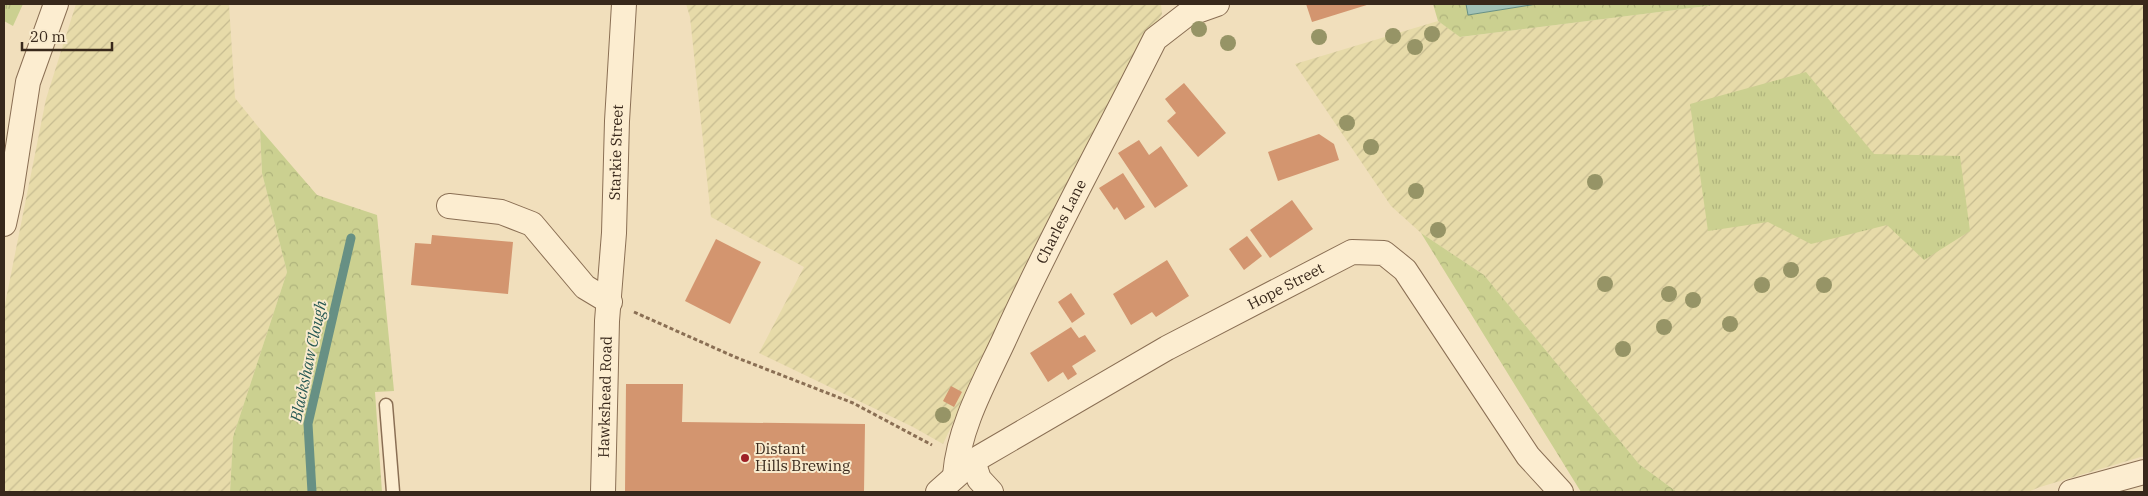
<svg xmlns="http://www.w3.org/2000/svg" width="2148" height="496" font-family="'IBM Plex Serif',serif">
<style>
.farmland{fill:url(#farmland-furrows)}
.grass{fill:url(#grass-tufts)}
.forest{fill:url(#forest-crowns)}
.water{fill:#a1c2b7;stroke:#679084}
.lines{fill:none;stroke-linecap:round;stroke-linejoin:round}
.stream{stroke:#679084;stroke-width:9}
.building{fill:#d3956f}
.service-casing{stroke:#8a6f54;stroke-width:15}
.minor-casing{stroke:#8a6f54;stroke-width:26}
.path{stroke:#8a6f54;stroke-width:3;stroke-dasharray:4 2.5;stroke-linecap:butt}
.service{stroke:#fcedd0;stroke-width:12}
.minor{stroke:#fcedd0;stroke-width:24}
.tree{fill:#969466}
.poi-dot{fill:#9e2026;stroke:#f8eacd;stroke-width:2}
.labels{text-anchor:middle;stroke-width:4;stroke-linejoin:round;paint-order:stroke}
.street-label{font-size:15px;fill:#38281b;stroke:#f8eacd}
.poi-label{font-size:15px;fill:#38281b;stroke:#f8eacd;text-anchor:start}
.water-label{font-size:16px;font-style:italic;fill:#285954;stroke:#f8eacd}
</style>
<defs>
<pattern id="farmland-furrows" width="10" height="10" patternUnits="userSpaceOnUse" patternTransform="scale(1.25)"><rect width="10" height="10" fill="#e7dba9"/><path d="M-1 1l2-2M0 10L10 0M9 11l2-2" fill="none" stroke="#c7bc91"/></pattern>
<pattern id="grass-tufts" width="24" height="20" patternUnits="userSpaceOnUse" patternTransform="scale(1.25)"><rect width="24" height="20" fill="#cbd090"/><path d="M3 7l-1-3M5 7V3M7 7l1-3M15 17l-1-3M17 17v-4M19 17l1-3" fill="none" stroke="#afb37c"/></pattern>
<pattern id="forest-crowns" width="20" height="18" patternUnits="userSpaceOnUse" patternTransform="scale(1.25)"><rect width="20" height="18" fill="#cbd090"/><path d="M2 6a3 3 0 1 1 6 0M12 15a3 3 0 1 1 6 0" fill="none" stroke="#afb37c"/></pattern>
</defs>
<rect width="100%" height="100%" fill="#f1dfbc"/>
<g class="farmland">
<path d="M76,4H229L235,98L260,129L262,173L287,272L233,437L230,492H4V309L46,99Z"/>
<path d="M686,4H1161L1162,14L1063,193L943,444L913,427L759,353L804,267L711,217L690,17Z"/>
<path d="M1723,4H2144V456L2040,487L2028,492H1677L1639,464L1484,275L1421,233L1391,206L1295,64L1438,21L1461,37Z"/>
</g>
<g class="grass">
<path d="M4,4H23L13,26L4,21Z"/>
<path d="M1806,72L1874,154L1960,156L1970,231L1924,260L1887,225L1811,244L1768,222L1708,231L1690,104Z"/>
</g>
<g class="forest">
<path d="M1433,4H1466L1468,15L1537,4H1723L1460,37L1438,21Z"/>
<path d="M260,129L317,195L377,215L394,391L375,392L382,492H230L233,437L287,272L262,173Z"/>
<path d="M1421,233L1484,275L1639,464L1677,492H1581Z"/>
</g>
<path class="water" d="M1466,4H1537L1468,15Z"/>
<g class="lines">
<path class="stream" d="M312,492L308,424L351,238"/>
</g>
<g class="building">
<path d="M1306,4H1370L1312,22Z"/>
<path d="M1184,83L1226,133L1198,157L1167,121L1176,113L1165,99Z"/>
<path d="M1319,134L1334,144L1339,160L1278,181L1268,152Z"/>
<path d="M1139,140L1149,155L1161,146L1188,186L1155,208L1118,153Z"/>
<path d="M1123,173L1145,207L1125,220L1117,207L1114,210L1099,188Z"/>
<path d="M1292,200L1313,229L1270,258L1250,230Z"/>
<path d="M432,235L513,242L508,294L411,285L415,243L431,244Z"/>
<path d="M1247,236L1262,256L1244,270L1229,249Z"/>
<path d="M716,239L761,262L730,324L685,301Z"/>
<path d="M1167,260L1189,296L1156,317L1152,312L1131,325L1113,294Z"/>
<path d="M1071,293L1085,314L1072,323L1058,302Z"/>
<path d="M1071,327L1079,338L1085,335L1096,351L1072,366L1077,374L1068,380L1063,372L1048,382L1030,353Z"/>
<path d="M626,384H683L682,422L865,424L864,492H625Z"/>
<path d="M951,386L962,392L954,407L943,401Z"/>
</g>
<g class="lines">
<g class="service-casing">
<path id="service" d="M386,405L393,492"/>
</g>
<g class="minor-casing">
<g id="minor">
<path d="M449,206L501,212L532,224L585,287L610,302"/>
<path d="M4,224L11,192L28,82L56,4"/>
<path d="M973,461L979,479L991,492"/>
<path id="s1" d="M955,475C959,427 984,383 1004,340C1050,238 1105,139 1155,39L1186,15L1217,4"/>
<path id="s2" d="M603,492L607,321L614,233L617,121L624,4"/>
<path id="s3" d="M938,492L973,461L1167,348L1352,252L1384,253L1405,270L1528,456L1561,492"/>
<path d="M2071,492L2144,472"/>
</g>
</g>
<path class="path" d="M634,312L735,357L853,403L932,445"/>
<use href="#service" class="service"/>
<use href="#minor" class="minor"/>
</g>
<g class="tree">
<circle cx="1199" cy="29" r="8"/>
<circle cx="1432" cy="34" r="8"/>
<circle cx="1393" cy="36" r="8"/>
<circle cx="1319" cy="37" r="8"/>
<circle cx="1228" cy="43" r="8"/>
<circle cx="1415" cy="47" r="8"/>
<circle cx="1347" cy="123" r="8"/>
<circle cx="1371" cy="147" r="8"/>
<circle cx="1595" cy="182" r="8"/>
<circle cx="1416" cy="191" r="8"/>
<circle cx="1438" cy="230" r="8"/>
<circle cx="1791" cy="270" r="8"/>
<circle cx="1605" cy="284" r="8"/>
<circle cx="1762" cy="285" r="8"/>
<circle cx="1824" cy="285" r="8"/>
<circle cx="1669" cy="294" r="8"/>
<circle cx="1693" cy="300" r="8"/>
<circle cx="1730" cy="324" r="8"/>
<circle cx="1664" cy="327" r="8"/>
<circle cx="1623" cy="349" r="8"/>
<circle cx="943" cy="415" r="8"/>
</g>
<circle class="poi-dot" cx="745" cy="458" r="5"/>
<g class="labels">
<g class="street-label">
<text dy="5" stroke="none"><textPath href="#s2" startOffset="340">Starkie Street</textPath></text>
<text dy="5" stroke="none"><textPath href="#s1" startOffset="276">Charles Lane</textPath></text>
<text dy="5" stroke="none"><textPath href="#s3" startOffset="405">Hope Street</textPath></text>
<text dy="5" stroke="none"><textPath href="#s2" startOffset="95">Hawkshead Road</textPath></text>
</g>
<g class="poi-label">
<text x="755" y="454">Distant<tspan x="755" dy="17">Hills Brewing</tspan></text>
</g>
<g class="water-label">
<text transform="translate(308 361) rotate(-78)" y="6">Blackshaw Clough</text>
</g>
</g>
<rect width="2148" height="496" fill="none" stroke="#38281b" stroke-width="10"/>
<path d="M22 42v8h90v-8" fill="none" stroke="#38281b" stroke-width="2.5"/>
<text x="30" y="42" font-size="15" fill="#38281b" stroke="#f8eacd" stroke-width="4" paint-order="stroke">20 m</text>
</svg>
